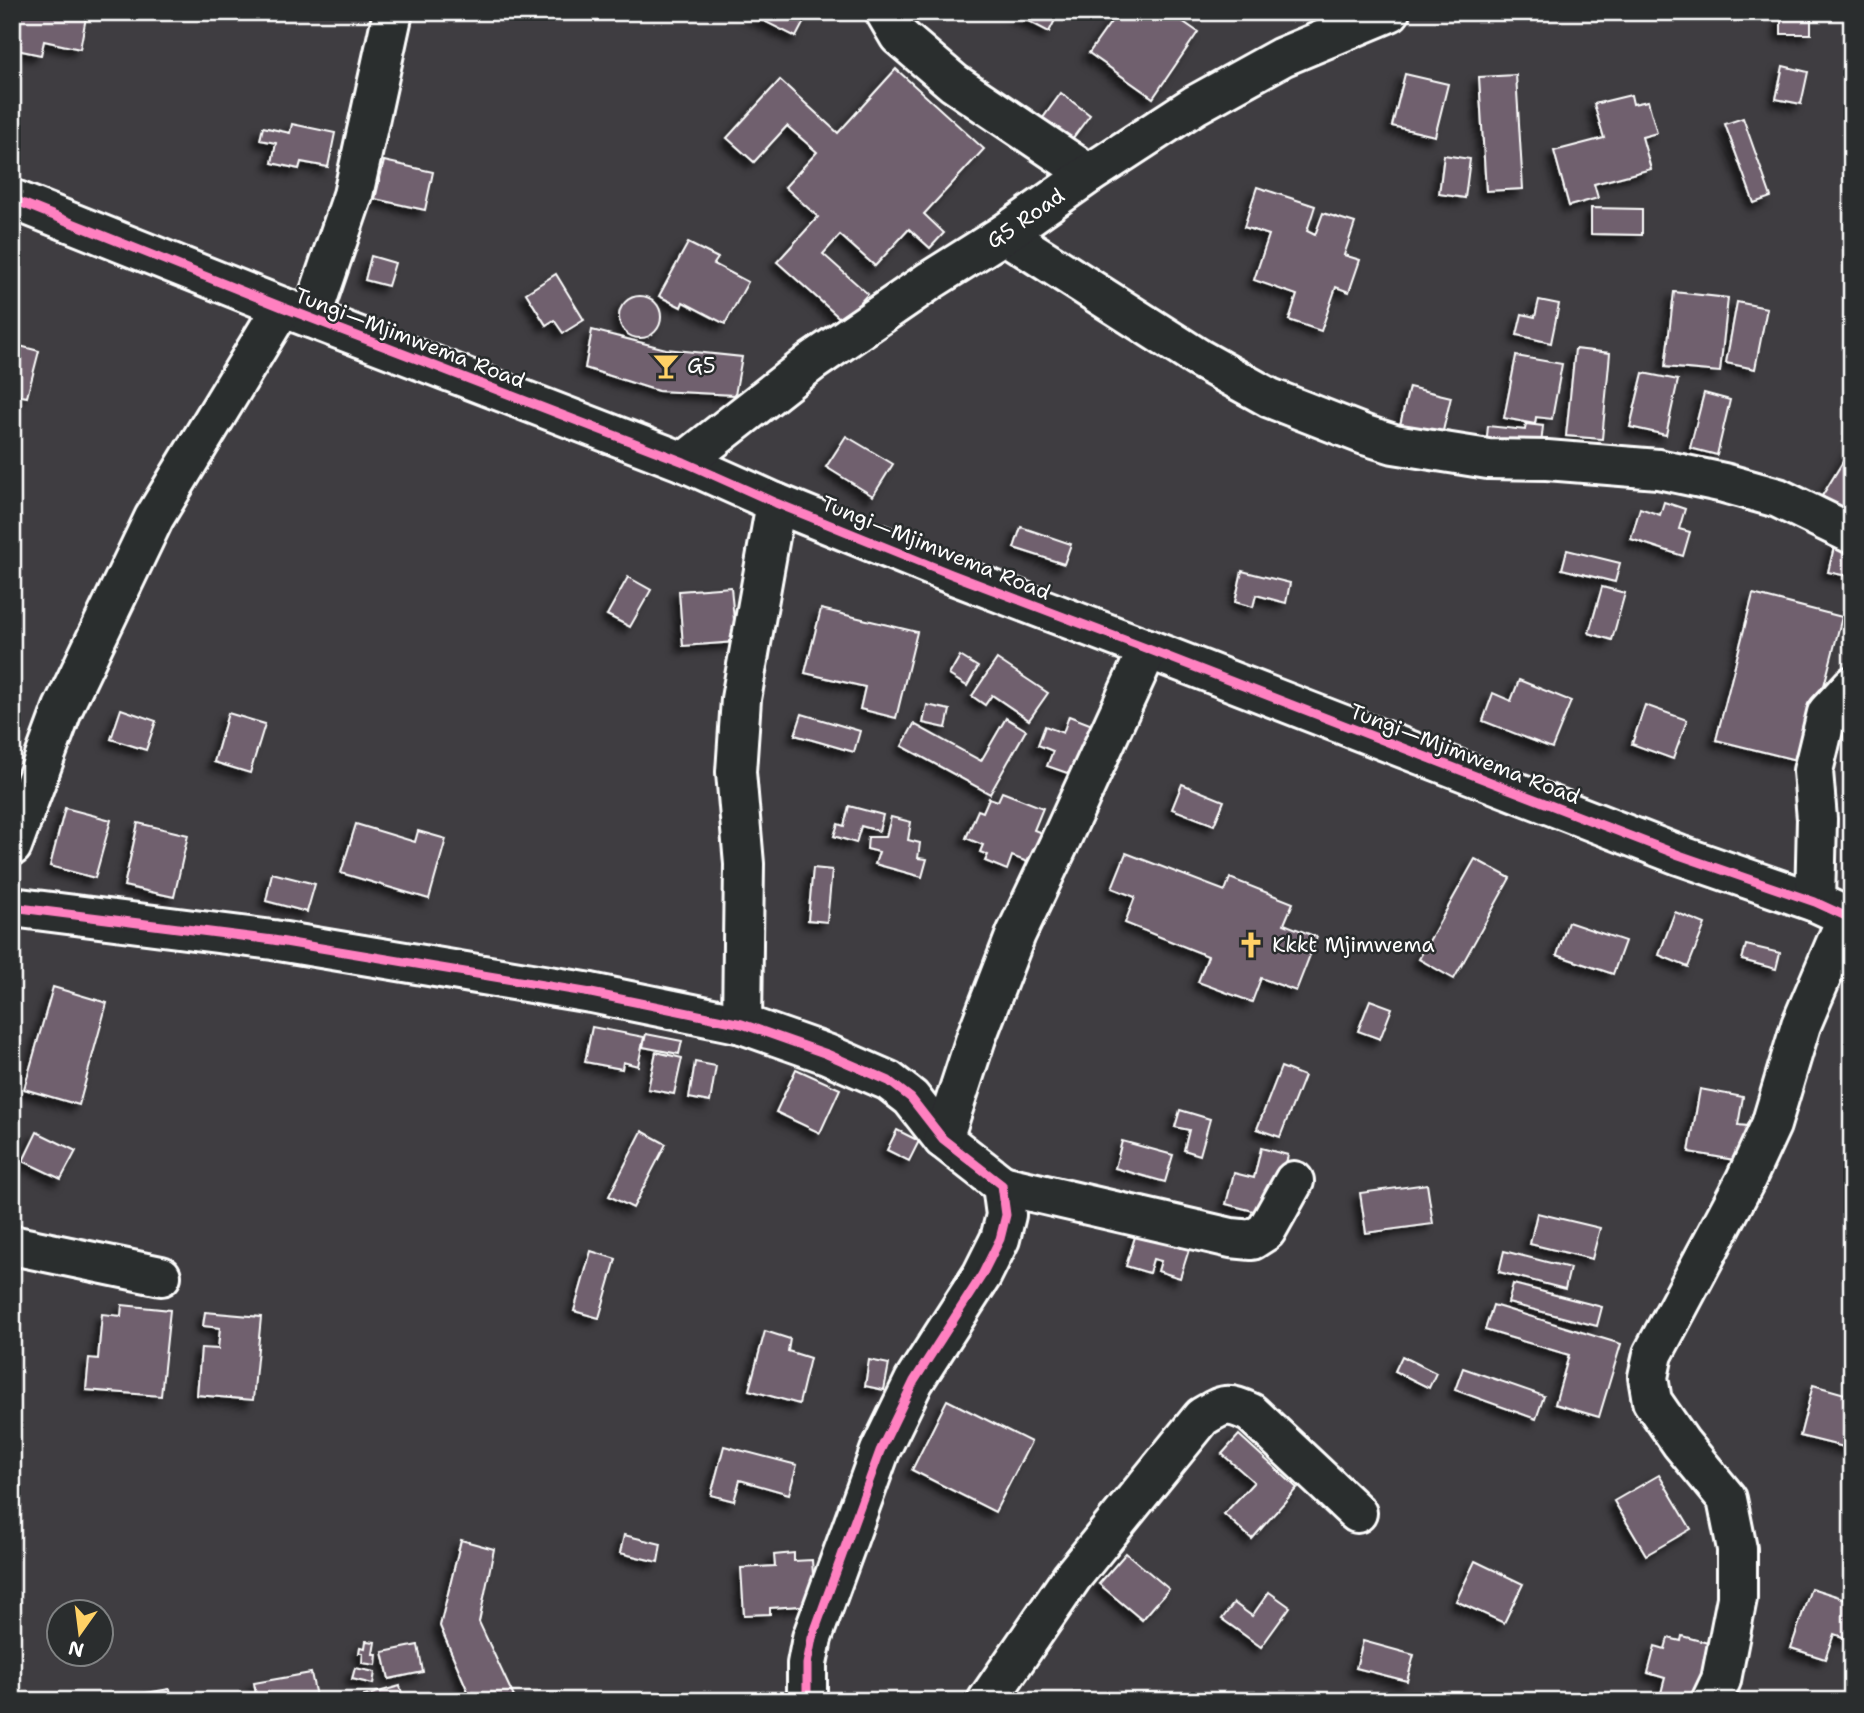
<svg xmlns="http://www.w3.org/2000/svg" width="1864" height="1713" font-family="'Shantell Sans',sans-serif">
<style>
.building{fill:#70616e;stroke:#fff;stroke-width:2;filter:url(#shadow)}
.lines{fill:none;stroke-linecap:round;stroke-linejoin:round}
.minor-casing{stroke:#fff;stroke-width:44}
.minor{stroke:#2a2d2e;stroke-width:38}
.cycleway-casing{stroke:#2a2d2e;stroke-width:13}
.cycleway{stroke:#ff80c0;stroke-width:9}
.labels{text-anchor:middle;stroke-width:5;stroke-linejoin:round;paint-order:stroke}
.street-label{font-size:21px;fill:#fff;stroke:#2a2d2e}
.poi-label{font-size:21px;fill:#fff;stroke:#2a2d2e;text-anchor:start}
</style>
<defs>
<filter id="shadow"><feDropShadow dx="-6" dy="6" stdDeviation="3.5" flood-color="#0009"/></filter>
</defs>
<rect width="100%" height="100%" fill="#3f3d41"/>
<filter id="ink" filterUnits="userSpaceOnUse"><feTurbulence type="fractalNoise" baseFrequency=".0143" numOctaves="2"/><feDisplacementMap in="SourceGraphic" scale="14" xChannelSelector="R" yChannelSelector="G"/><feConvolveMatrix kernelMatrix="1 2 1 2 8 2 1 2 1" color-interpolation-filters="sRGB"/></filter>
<g filter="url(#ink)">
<g class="building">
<path d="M12,12H87L80,49L44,41L41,55L12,49Z"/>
<path d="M746,12H809L796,37Z"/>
<path d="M1011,12H1059L1049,32Z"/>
<path d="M1118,12H1169L1198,32L1153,98L1089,53Z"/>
<rect x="1781" y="12" width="30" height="22"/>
<path d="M1783,66L1808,72L1801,104L1776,99Z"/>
<path d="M896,69L984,149L924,214L944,233L930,248L909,229L875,266L840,235L823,254L868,294L843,321L777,262L818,217L785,187L817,152L787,126L754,162L727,138L780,80L838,133Z"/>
<path d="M1405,74L1448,84L1435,136L1392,126Z"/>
<path d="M1516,75L1523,189L1486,191L1479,77Z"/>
<path d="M1061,93L1090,115L1069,143L1040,122Z"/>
<path d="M1631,95L1633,104L1648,101L1657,133L1642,137L1651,169L1594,184L1598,198L1569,206L1554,151L1604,138L1594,104Z"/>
<path d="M1743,118L1771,197L1754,203L1725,124Z"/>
<path d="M292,124L335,133L328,167L301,162L299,169L272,163L276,143L260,140L263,127L290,133Z"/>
<path d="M1444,155L1470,159L1465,198L1439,194Z"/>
<path d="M384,161L433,172L425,210L375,199Z"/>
<path d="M1257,187L1315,206L1307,231L1315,235L1323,213L1355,223L1344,255L1360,260L1349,292L1336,287L1321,331L1289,320L1297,295L1254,280L1269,235L1244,227Z"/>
<path d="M1591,208L1642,209V235L1591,234Z"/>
<path d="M688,243L718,258L714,264L748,282L725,324L683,302L681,307L659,296Z"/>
<path d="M371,256L395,263L388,286L365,280Z"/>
<path d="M556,274L584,320L563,333L554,320L546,325L526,293Z"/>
<path d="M1674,292L1728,298L1720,372L1665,367Z"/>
<circle cx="640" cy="317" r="21"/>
<path d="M1539,300L1559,304L1551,343L1517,335L1522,314L1535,317Z"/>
<path d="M1737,302L1767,308L1755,369L1726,363Z"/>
<path d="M592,330L666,349L742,357L735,395L658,391L585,368Z"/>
<path d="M12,344L39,351L27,397L12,394Z"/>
<path d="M1575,349L1610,353L1602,439L1566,436Z"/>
<path d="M1516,356L1562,364L1552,419L1536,417L1535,424L1504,418Z"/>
<path d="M1643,373L1678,380L1666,435L1630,427Z"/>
<path d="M1409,387L1451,397L1442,435L1400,425Z"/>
<path d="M1704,393L1730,400L1717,455L1690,448Z"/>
<path d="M1526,424L1543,426L1540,454L1486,448L1488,426L1525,430Z"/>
<path d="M846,436L893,464L873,496L826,467Z"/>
<path d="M1852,447V515L1822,496Z"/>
<path d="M1664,502L1685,509L1679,529L1690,532L1683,556L1631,539L1640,508L1660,515Z"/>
<path d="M1021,527L1071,544L1064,564L1014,548Z"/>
<path d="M1835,543L1852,546V577L1828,572Z"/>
<path d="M1567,550L1620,563L1615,582L1562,569Z"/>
<path d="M1242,571L1290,583L1286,603L1256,595L1253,607L1235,602Z"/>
<path d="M628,577L651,590L630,627L607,615Z"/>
<path d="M731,587L736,642L683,646L679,591Z"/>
<path d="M1602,587L1625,593L1612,640L1589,633Z"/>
<path d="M1753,594L1842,617L1804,762L1716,740Z"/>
<path d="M821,609L917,632L896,718L860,709L865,687L805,673Z"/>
<path d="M960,656L978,667L967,686L949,675Z"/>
<path d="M997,659L1048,693L1029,720L992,695L985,705L972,696Z"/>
<path d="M1519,680L1571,701L1552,748L1483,721L1493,693L1511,701Z"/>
<path d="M927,705L950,710L946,728L923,723Z"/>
<path d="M1645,705L1687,720L1673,759L1632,744Z"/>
<path d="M121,709L156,721L146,750L111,739Z"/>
<path d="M228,713L265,724L250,773L214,762Z"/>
<path d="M802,714L860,731L854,752L795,735Z"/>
<path d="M1069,716L1095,726L1076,776L1047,766L1053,751L1038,745L1045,726L1063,733Z"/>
<path d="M1006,718L1026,730L990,794L902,746L914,724L981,761Z"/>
<path d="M1182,784L1224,801L1214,825L1172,809Z"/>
<path d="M1002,792L1043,808L1034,830L1042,833L1030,863L1012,856L1007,870L985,861L988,855L980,852L983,845L966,838L978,810L983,812L989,798L998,801Z"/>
<path d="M849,806L883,815L879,831L861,826L856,843L834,836L838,824L844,826Z"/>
<path d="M65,808L111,820L95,878L50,866Z"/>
<path d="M891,817L911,822L908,840L920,843L918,858L927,859L922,877L875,864L879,852L867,849L868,837H886Z"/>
<path d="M138,823L188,835L174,897L124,886Z"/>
<path d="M356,824L415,842L418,831L446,839L429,899L341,873Z"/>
<path d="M1126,853L1225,891L1230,878L1293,903L1284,924L1317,937L1296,991L1261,978L1252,1002L1198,982L1208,956L1125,923L1135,897L1112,888Z"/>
<path d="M1475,859L1510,878L1454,979L1419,959Z"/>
<path d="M813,868L832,870L827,922L808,920Z"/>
<path d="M272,873L315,884L307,912L266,901Z"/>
<path d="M1675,912L1705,924L1688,967L1659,955Z"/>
<path d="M1568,922L1625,941L1613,974L1557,955Z"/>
<path d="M1746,945L1780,953L1776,969L1742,960Z"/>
<path d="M53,987L107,1003L79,1105L24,1089Z"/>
<path d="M1370,1000L1392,1008L1380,1039L1358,1031Z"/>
<path d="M592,1027L644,1037L638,1066L623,1062L622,1069L585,1062Z"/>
<path d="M646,1034L682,1041L679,1054L643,1047Z"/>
<path d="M656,1052L682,1058L674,1094L648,1089Z"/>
<path d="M695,1062L716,1066L710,1102L689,1098Z"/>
<path d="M1281,1067L1304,1076L1280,1137L1257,1129Z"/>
<path d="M796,1069L840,1089L820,1133L776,1112Z"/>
<path d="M1700,1089L1743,1097L1738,1125L1748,1126L1740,1161L1689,1152Z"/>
<path d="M1180,1110L1210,1119L1200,1155L1184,1150L1189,1130L1175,1127Z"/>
<path d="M897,1130L919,1141L909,1161L887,1150Z"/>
<path d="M642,1131L666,1144L633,1208L609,1196Z"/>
<path d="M37,1132L76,1151L61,1179L23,1161Z"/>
<path d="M1122,1141L1173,1155L1165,1182L1115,1168Z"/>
<path d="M1261,1148L1288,1155L1273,1216L1226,1204L1234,1173L1254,1178Z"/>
<path d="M1427,1184L1433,1224L1366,1233L1360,1193Z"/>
<path d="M1537,1213L1600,1228L1592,1259L1530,1244Z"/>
<path d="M1139,1224L1192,1240L1180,1278L1158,1271L1161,1261L1153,1259L1149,1273L1126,1266Z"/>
<path d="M591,1251L616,1259L599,1318L574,1311Z"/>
<path d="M1504,1251L1570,1268L1565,1289L1499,1272Z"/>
<path d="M1513,1284L1602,1307L1597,1326L1508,1303Z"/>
<path d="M122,1305L170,1310L161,1396L86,1390L89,1358L98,1359L102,1314L121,1316Z"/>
<path d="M1493,1305L1621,1344L1599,1417L1555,1404L1569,1355L1485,1330Z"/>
<path d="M205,1312L261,1317L253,1400L197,1395L201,1348L218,1349L220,1328L203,1326Z"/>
<path d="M765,1331L790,1339L788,1351L810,1358L799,1404L749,1390Z"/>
<path d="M1402,1356L1436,1373L1429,1388L1395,1371Z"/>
<path d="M869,1360L889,1364L884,1390L865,1386Z"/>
<path d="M1463,1368L1544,1396L1536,1419L1455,1390Z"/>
<path d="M1813,1385L1852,1396V1449L1800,1436Z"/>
<path d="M947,1400L1031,1442L995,1512L912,1470Z"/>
<path d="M1239,1435L1297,1488L1252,1539L1224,1514L1254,1482L1222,1454Z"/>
<path d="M724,1446L797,1465L789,1494L740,1480L734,1501L711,1495Z"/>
<path d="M1659,1475L1691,1529L1646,1555L1614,1501Z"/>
<path d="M624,1535L661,1544L658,1562L620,1553Z"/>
<path d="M461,1540L494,1549L479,1622L514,1697L501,1701H472L440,1626Z"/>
<path d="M794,1553V1561L812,1560L815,1605L770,1608V1614L744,1615L741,1568L775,1566L774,1555Z"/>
<path d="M1126,1553L1169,1589L1142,1620L1099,1584Z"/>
<path d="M1475,1561L1523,1584L1504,1623L1456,1601Z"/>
<path d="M1811,1588L1852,1601V1640L1834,1634L1825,1659L1791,1648Z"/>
<path d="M1269,1592L1290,1607L1261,1647L1222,1619L1234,1603L1252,1616Z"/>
<path d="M1682,1636L1708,1643L1704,1659L1717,1662L1707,1698L1692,1693L1690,1701H1672L1673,1696L1661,1693L1665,1678L1648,1673L1655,1646L1665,1649L1668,1638L1681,1641Z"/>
<path d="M366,1641L375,1642L373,1654H377L376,1665L362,1663L363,1653H359L360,1647L365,1648Z"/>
<path d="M1363,1641L1414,1655L1407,1681L1356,1668Z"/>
<path d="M418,1645L423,1672L389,1679L383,1652Z"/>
<path d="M355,1668L375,1672L373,1684L352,1679Z"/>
<path d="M311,1673L317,1701H257L254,1683Z"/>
<path d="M400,1686L404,1701H365L364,1696Z"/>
<path d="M170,1689L172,1701H123L122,1697Z"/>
</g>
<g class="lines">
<g class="minor-casing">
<g id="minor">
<path d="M885,12L899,36L954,83L1089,174"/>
<path d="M12,199L282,307L684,462L776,503L951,574L1148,649L1679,855L1815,902L1852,919"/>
<path d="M1004,234L1198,358L1270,398L1365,435L1394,444L1488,459L1547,460L1658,469L1724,483L1778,498L1852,534"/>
<path d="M311,318L353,195L393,12"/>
<path id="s1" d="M684,462L813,361L931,280L1004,234L1089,174L1195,105L1282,57L1390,12"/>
<path d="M12,846L63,708L154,518L282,307"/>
<path d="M1815,902L1817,819L1813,771L1827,713L1852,686"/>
<path d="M12,907L273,940L591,993L742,1024L827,1054L889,1081L911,1098L943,1139L1002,1185L1006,1215L1000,1239L982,1275L914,1381L880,1451L812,1638L807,1664V1701"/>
<path d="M742,1024L744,864L736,772L741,699L776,503"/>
<path d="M943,1139L976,1038L1016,934L1058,846L1148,649"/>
<path d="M1002,1185L1231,1238L1252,1240L1266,1231L1294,1181"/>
<path d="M12,1245L161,1276"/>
<path d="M987,1701L1072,1577L1202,1417C1224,1404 1227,1402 1251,1413L1357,1513"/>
<path d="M1711,1701L1721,1680L1737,1598V1549L1727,1499L1681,1443L1652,1401L1648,1377L1653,1354L1745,1181L1771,1125L1801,1025L1847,917"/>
</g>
</g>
<use href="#minor" class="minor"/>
<g class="cycleway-casing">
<g id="cycleway">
<path d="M12,199L282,307L684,462L776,503L951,574L1148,649L1679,855L1815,902L1852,919"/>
<path d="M12,907L273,940L591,993L742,1024L827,1054L889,1081L911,1098L943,1139L1002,1185L1006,1215L1000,1239L982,1275L914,1381L880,1451L812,1638L807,1664V1701"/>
</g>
</g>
<use href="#cycleway" class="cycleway"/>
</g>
</g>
<defs>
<g id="bar-bare" transform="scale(2.1)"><path d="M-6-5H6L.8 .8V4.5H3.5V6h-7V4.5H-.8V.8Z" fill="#ffd166" stroke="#2a2d2e" stroke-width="2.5" paint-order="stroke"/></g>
<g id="church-bare" transform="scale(2.1)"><path d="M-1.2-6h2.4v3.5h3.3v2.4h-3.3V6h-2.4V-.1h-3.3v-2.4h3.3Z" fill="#ffd166" stroke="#2a2d2e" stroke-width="2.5" paint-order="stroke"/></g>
</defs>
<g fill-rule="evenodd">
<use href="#bar-bare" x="666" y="366"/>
<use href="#church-bare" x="1251" y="945"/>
</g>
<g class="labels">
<g class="street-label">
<text dy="7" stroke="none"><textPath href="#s1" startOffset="420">G5 Road</textPath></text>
<text transform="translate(410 338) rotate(21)" y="7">Tungi—Mjimwema Road</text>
<text transform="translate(936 548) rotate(22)" y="7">Tungi—Mjimwema Road</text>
<text transform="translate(1465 754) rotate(21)" y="7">Tungi—Mjimwema Road</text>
</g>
<g class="poi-label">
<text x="687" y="373">G5</text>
<text x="1272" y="952">Kkkt Mjimwema</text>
</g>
</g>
<rect width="1864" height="1713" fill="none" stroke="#2a2d2e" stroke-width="42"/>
<rect x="21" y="21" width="1822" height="1671" fill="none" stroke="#fff" stroke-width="2.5" filter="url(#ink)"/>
<g transform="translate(80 1633) rotate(194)"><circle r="33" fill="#2a2d2e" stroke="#7f8182" stroke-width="2"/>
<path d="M0-5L12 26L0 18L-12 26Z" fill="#ffd166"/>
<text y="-10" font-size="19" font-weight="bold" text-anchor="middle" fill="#ffffff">N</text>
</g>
</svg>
